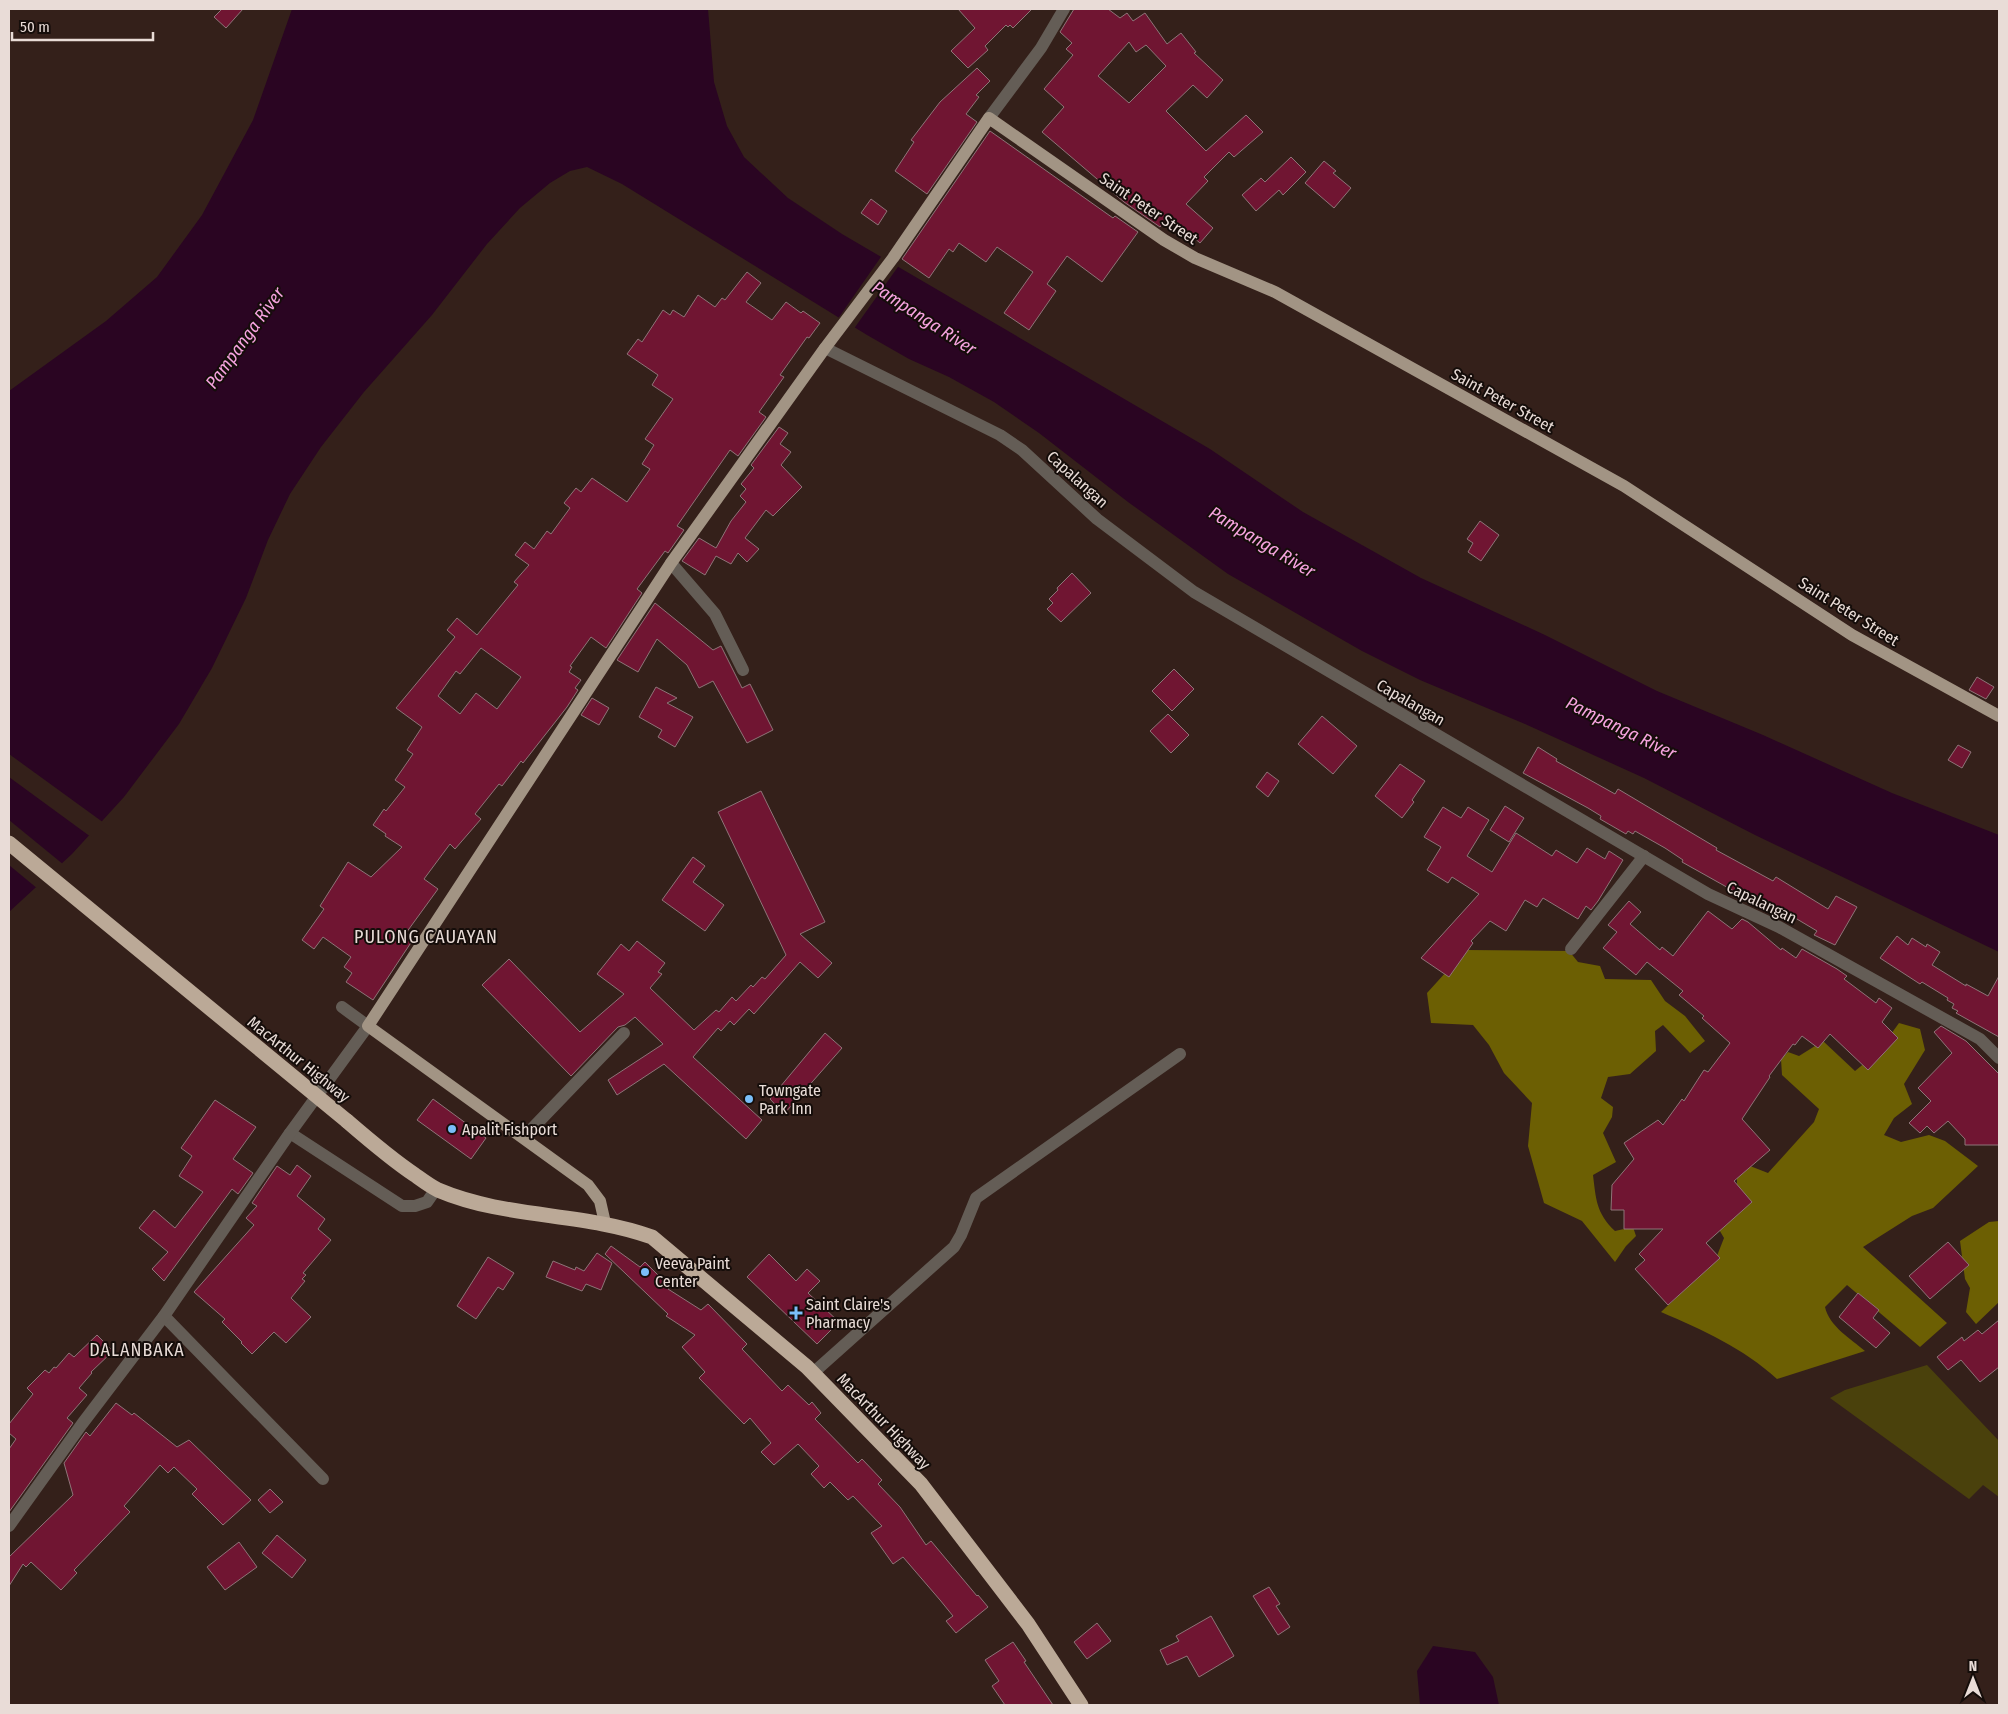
<svg xmlns="http://www.w3.org/2000/svg" width="2008" height="1714" font-family="'Fira Sans Condensed',sans-serif">
<style>
.green{fill:#4a410c}
.forest{fill:#6c5f03}
.water{fill:#2a0522}
.pier{fill:#34201a}
.building{fill:#701532;stroke:#8e7478;fill-rule:evenodd}
.lines{fill:none;stroke-linecap:round;stroke-linejoin:round}
.minor{stroke:#645d56;stroke-width:12}
.major{stroke:#a29484;stroke-width:12}
.highway{stroke:#bba997;stroke-width:15}
.highway-bridge{stroke:#bba997;stroke-width:15}
.poi-dot{fill:#7abef8;stroke:#150d0a;stroke-width:2}
.labels{text-anchor:middle;stroke-width:4;stroke-linejoin:round;paint-order:stroke}
.street-label{font-size:16px;fill:#e9dcd7;stroke:#150d0a}
.poi-label{font-size:16px;fill:#e9dcd7;stroke:#150d0a;text-anchor:start}
.water-label{font-size:18px;font-style:italic;fill:#f6a3df;stroke:#150d0a}
.neighbourhood-label{font-size:18px;letter-spacing:1px;fill:#e9dcd7;stroke:#150d0a}
</style>
<rect width="100%" height="100%" fill="#34201a"/>
<path class="green" d="M1927,1365L1999,1441V1497L1983,1485L1969,1499L1830,1398L1845,1390Z"/>
<g class="forest">
<path d="M1466,950L1569,951L1578,962L1600,966L1605,979L1651,980L1665,1001L1685,1016L1705,1041L1690,1053L1663,1025L1655,1031L1656,1051L1630,1074L1608,1077L1601,1098L1613,1107L1612,1117L1603,1133L1616,1162L1593,1175C1596,1199 1596,1213 1615,1231L1633,1227L1636,1236L1626,1246L1615,1262L1582,1221L1544,1203L1528,1146L1532,1103L1504,1073L1489,1045L1473,1025L1431,1023L1427,993Z"/>
<path d="M1899,1023L1920,1029L1925,1050L1904,1084L1912,1104L1894,1118L1884,1135L1901,1142L1929,1135L1945,1141L1978,1166L1933,1208L1912,1216L1863,1247L1947,1323L1920,1347L1847,1285L1825,1307C1829,1326 1851,1339 1865,1351L1777,1379C1743,1348 1703,1330 1661,1312L1715,1261L1724,1238L1717,1226L1737,1193V1175L1750,1166L1768,1173L1814,1122L1819,1109L1782,1075L1781,1059L1788,1052L1799,1056L1823,1041L1855,1071L1878,1052Z"/>
<path d="M1999,1221V1302L1976,1324L1966,1312L1970,1288L1965,1279L1960,1241L1989,1222Z"/>
</g>
<g class="water">
<path d="M292,9H708L714,82L727,126L744,157L788,198L842,234L1210,449L1303,512L1421,578L1545,635L1657,691L1763,735L1892,793L1999,835V952L1755,835L1644,778L1525,724L1420,680L1362,651L1228,574L1128,502L1039,433L994,402L949,377L909,359L867,335L622,184L587,167L570,171L550,183L520,208L487,244L432,315L364,392L321,447L290,494L268,540L246,598L212,668L179,724L124,797L72,854L9,912V391L106,321L157,277L202,215L253,120Z"/>
<path d="M1433,1646L1475,1652L1493,1677L1499,1705H1420L1417,1671Z"/>
</g>
<g class="pier">
<path d="M883,254L900,264L853,330L837,320Z"/>
<path d="M9,754L104,823L91,837L9,777Z"/>
<path d="M9,820L64,865L38,889L9,865Z"/>
</g>
<g class="building">
<path d="M222,9H243L226,28L214,17Z"/>
<path d="M958,9H1032L1013,28L1010,25L1008,27L1006,25L985,46L988,50L968,68L951,51L975,28Z"/>
<path d="M1074,9H1108L1120,18L1127,13L1133,21L1145,13L1167,44L1181,33L1196,52L1194,53L1223,80L1207,98L1193,85L1166,111L1206,151L1246,115L1263,132L1234,157L1229,152L1204,177L1208,181L1186,204L1213,228L1200,243L1169,216L1160,227L1124,202L1042,132L1064,107L1044,89L1073,55L1066,49L1072,43L1060,32ZM1129,42L1136,52L1146,45L1166,66L1129,103L1098,76Z"/>
<path d="M977,68L990,81L976,95L979,97L966,114L977,122L927,194L895,171L914,142L911,140L940,102Z"/>
<path d="M990,131L1113,218L1115,216L1138,232L1102,282L1067,256L1047,284L1056,291L1029,330L1004,313L1033,272L997,247L986,262L959,243L953,252L949,249L929,278L902,259Z"/>
<path d="M1291,157L1306,172L1283,195L1279,190L1256,211L1242,195L1261,178L1265,182Z"/>
<path d="M1324,161L1336,171L1333,173L1351,188L1334,208L1305,183Z"/>
<path d="M871,199L887,211L878,225L861,213Z"/>
<path d="M747,272L761,283L746,302L772,320L786,302L801,313L803,311L820,323L809,338L807,337L780,375L784,377L759,412L766,417L738,456L730,450L677,526L684,530L668,553L665,551L637,589L642,593L606,648L591,637L570,666L572,667L569,672L581,680L575,688L578,690L567,707L523,763L521,761L502,786L499,784L475,814L481,819L455,849L450,844L424,879L438,889L406,933L414,938L373,1000L346,982L352,973L344,967L351,957L323,937L314,949L302,940L324,909L320,906L348,862L371,877L402,847L385,836L386,834L373,825L384,809L386,811L405,787L395,780L413,754L407,750L422,727L396,708L455,637L447,630L457,618L477,635L518,585L514,582L529,565L515,555L525,542L534,549L547,531L551,534L570,508L564,503L576,488L581,492L592,478L627,502L650,469L642,464L654,445L645,439L673,399L652,385L658,375L627,354L638,339L642,342L663,310L670,315L673,310L684,317L698,295L715,307L722,298L725,300ZM481,648L521,677L497,709L476,693L460,714L438,696L456,671L460,674Z"/>
<path d="M779,427L788,433L780,444L791,452L781,465L802,487L773,516L766,510L745,538L759,549L747,562L738,553L731,564L716,556L705,575L682,561L699,538L716,548L731,521L746,502L740,496L746,489L741,484L754,468L751,465Z"/>
<path d="M1480,521L1499,535L1481,561L1468,552L1473,543L1467,539Z"/>
<path d="M1072,573L1091,593L1061,622L1047,609L1053,603L1049,599L1058,590L1057,588Z"/>
<path d="M655,603L713,650L721,646L742,688L750,684L773,730L747,743L713,681L699,688L687,665L657,639L638,672L617,660Z"/>
<path d="M1174,669L1194,689L1172,711L1152,691Z"/>
<path d="M1977,677L1994,687L1986,699L1969,690Z"/>
<path d="M656,687L677,698L667,703L693,717L675,747L658,737L662,730L639,717Z"/>
<path d="M592,698L609,708L599,725L581,715Z"/>
<path d="M1168,714L1189,735L1171,753L1150,731Z"/>
<path d="M1322,716L1357,746L1333,774L1298,744Z"/>
<path d="M1958,745L1971,752L1962,768L1948,760Z"/>
<path d="M1538,747L1557,759L1556,761L1615,794L1618,789L1717,848L1716,850L1773,881L1776,877L1828,909L1836,896L1857,907L1835,945L1814,935L1817,931L1760,897L1757,904L1682,862L1683,860L1665,848L1635,831L1633,834L1628,831L1626,834L1600,819L1601,816L1588,808L1523,773Z"/>
<path d="M1400,764L1425,781L1412,800L1414,802L1402,818L1375,796Z"/>
<path d="M1267,772L1279,781L1268,797L1256,787Z"/>
<path d="M761,791L825,922L800,934L832,963L818,978L800,962L754,1014L749,1009L734,1025L730,1021L721,1031L718,1028L693,1057L762,1120L746,1139L664,1064L617,1095L608,1080L663,1044L635,1017L625,1025L618,1027L571,1076L482,985L509,959L580,1032L624,994L597,974L621,944L629,951L637,941L665,963L658,972L662,974L650,988L694,1030L716,1010L719,1012L732,997L736,1001L751,985L753,987L762,977L765,979L786,955L718,812Z"/>
<path d="M1505,806L1524,818L1509,842L1490,830Z"/>
<path d="M1443,807L1461,818L1468,807L1489,820L1467,856L1492,872L1516,833L1552,856L1556,850L1577,863L1587,848L1605,859L1609,851L1623,860L1598,901L1591,910L1586,906L1578,919L1543,898L1537,907L1525,900L1506,931L1490,921L1471,941L1473,943L1449,977L1421,958L1479,894L1452,877L1448,883L1427,870L1441,847L1424,837Z"/>
<path d="M693,857L705,866L693,882L724,905L705,931L662,900Z"/>
<path d="M1629,901L1641,912L1630,924L1660,950L1662,947L1673,956L1708,911L1732,929L1742,919L1748,922L1781,950L1782,948L1796,958L1802,949L1837,969L1847,976L1844,979L1876,1003L1879,998L1892,1008L1882,1022L1898,1038L1868,1070L1830,1034L1818,1048L1802,1036L1795,1045L1793,1044L1769,1076L1770,1077L1742,1119L1770,1150L1734,1181L1752,1202L1706,1243L1720,1258L1668,1305L1635,1269L1645,1260L1639,1254L1663,1229H1624V1210H1611L1612,1185L1634,1159L1624,1143L1658,1120L1663,1125L1682,1099L1684,1101L1704,1070L1708,1072L1730,1043L1702,1018L1704,1016L1679,995L1683,991L1647,962L1636,975L1603,948L1617,932L1608,925Z"/>
<path d="M1897,936L1908,945L1912,938L1926,947L1927,944L1940,952L1932,965L1966,986V984L1988,996L1999,976V1037L1956,1013L1958,1011L1952,1008L1954,1004L1947,1000L1948,998L1922,982L1920,984L1880,958Z"/>
<path d="M1941,1026L1966,1041L1999,1074V1145H1965V1139L1948,1121L1934,1133L1927,1126L1920,1133L1909,1123L1931,1101L1918,1088L1952,1053L1934,1032Z"/>
<path d="M825,1033L842,1048L784,1114L770,1099Z"/>
<path d="M433,1099L486,1138L471,1159L417,1120Z"/>
<path d="M215,1100L256,1127L233,1159L253,1173L238,1194L232,1189L164,1281L152,1269L168,1252L139,1228L154,1210L175,1228L203,1192L179,1176L192,1156L181,1148Z"/>
<path d="M297,1165L311,1176L297,1196L325,1219L318,1229L331,1240L303,1273L306,1275L302,1279L305,1281L291,1298L311,1317L286,1343L274,1332L252,1354L241,1343L242,1342L222,1322L225,1319L194,1292L254,1225L246,1218L257,1206L252,1203L277,1166L290,1175Z"/>
<path d="M1948,1242L1969,1265L1930,1299L1909,1276Z"/>
<path d="M611,1246L640,1267L645,1262L670,1287L668,1289L701,1310L708,1304L747,1344L742,1349L782,1391L788,1385L809,1405L812,1402L821,1413L815,1419L858,1463L862,1459L882,1480L878,1484L900,1507L926,1545L931,1541L977,1596L978,1595L988,1607L956,1633L946,1621L953,1616L940,1600L903,1557L893,1564L871,1533L882,1526L853,1496L848,1500L830,1482L824,1488L811,1474L819,1466L798,1444L774,1465L761,1452L771,1443L750,1418L744,1424L699,1378L705,1372L682,1347L695,1335L666,1316L668,1314L605,1254Z"/>
<path d="M597,1253L612,1263L601,1290L586,1284L582,1291L546,1277L553,1261L575,1270L576,1267L584,1271Z"/>
<path d="M769,1254L796,1281L807,1269L820,1281L808,1293L839,1322L817,1344L747,1277Z"/>
<path d="M488,1257L514,1273L503,1290L498,1287L476,1319L457,1306Z"/>
<path d="M1858,1293L1879,1310L1873,1318L1890,1333L1876,1348L1839,1317Z"/>
<path d="M1999,1320V1367L1980,1382L1961,1360L1948,1370L1937,1357L1962,1337L1964,1341L1978,1330L1982,1334Z"/>
<path d="M97,1335L113,1351L91,1372L92,1373L79,1388L87,1395L67,1418L73,1423L9,1512V1449L16,1439L9,1433V1424L33,1394L27,1388L45,1370L49,1373L54,1367L56,1368L69,1353L74,1357Z"/>
<path d="M116,1403L132,1415L134,1413L177,1447L189,1440L251,1500L223,1525L192,1494L197,1489L174,1467L168,1473L160,1465L124,1506L130,1512L74,1570L77,1573L61,1590L31,1562L26,1567L23,1564L9,1586V1557L73,1495L64,1463L86,1432L90,1436Z"/>
<path d="M270,1489L283,1502L270,1513L258,1500Z"/>
<path d="M277,1535L306,1560L292,1578L262,1553Z"/>
<path d="M239,1542L257,1567L225,1590L207,1567Z"/>
<path d="M1269,1587L1280,1604L1276,1606L1290,1627L1278,1635L1253,1596Z"/>
<path d="M1211,1616L1234,1656L1199,1677L1187,1656L1167,1665L1160,1650L1179,1641L1176,1636Z"/>
<path d="M1097,1623L1111,1641L1087,1659L1074,1642Z"/>
<path d="M1013,1642L1026,1661L1024,1662L1053,1705H1005L992,1686L999,1681L985,1660Z"/>
</g>
<g class="lines">
<g class="minor">
<path d="M989,118L1041,48L1064,9"/>
<path d="M825,348L1000,435L1022,450L1097,519L1194,592L1708,894L1779,927L1980,1039L1999,1058"/>
<path d="M671,563L715,614L743,670"/>
<path d="M1571,949L1644,856"/>
<path d="M290,1133L402,1206H415L427,1202L436,1189"/>
<path d="M524,1137L624,1033"/>
<path d="M164,1316L323,1479"/>
<path d="M813,1373L954,1247L961,1235L976,1198L1180,1054"/>
<path d="M9,1526L82,1424L164,1316L290,1133L368,1026L342,1007"/>
</g>
<path class="major" d="M605,1223L600,1201L588,1185L368,1026L671,563L825,348L893,258L989,118L1164,240L1195,258L1275,292L1624,486L1852,635L1999,716"/>
<path class="highway" d="M347,1121C369,1140 391,1159 415,1175C422,1180 430,1186 438,1190C506,1219 583,1212 652,1237L807,1367L921,1484L1028,1624L1081,1705"/>
<path class="highway-bridge" d="M9,843L347,1121"/>
</g>
<g class="poi-dot">
<circle cx="749" cy="1099" r="5"/>
<circle cx="452" cy="1129" r="5"/>
<circle cx="645" cy="1272" r="5"/>
<path d="M793.5 1305.5h5v5h5v5h-5v5h-5v-5h-5v-5h5z"/>
</g>
<g class="labels">
<g class="street-label">
<text transform="translate(1149 208) rotate(34)" y="6">Saint Peter Street</text>
<text transform="translate(1503 400) rotate(29)" y="6">Saint Peter Street</text>
<text transform="translate(1078 479) rotate(42)" y="6">Capalangan</text>
<text transform="translate(1849 611) rotate(32)" y="6">Saint Peter Street</text>
<text transform="translate(1411 702) rotate(30)" y="6">Capalangan</text>
<text transform="translate(1762 902) rotate(26)" y="6">Capalangan</text>
<text transform="translate(299 1059) rotate(39)" y="6">MacArthur Highway</text>
<text transform="translate(884 1421) rotate(46)" y="6">MacArthur Highway</text>
</g>
<g class="poi-label">
<text x="759" y="1096">Towngate<tspan x="759" dy="18">Park Inn</tspan></text>
<text x="462" y="1135">Apalit Fishport</text>
<text x="655" y="1269">Veeva Paint<tspan x="655" dy="18">Center</tspan></text>
<text x="806" y="1310">Saint Claire's<tspan x="806" dy="18">Pharmacy</tspan></text>
</g>
<g class="water-label">
<text transform="translate(924 318) rotate(33)" y="6">Pampanga River</text>
<text transform="translate(245 338) rotate(-54)" y="6">Pampanga River</text>
<text transform="translate(1262 542) rotate(31)" y="6">Pampanga River</text>
<text transform="translate(1621 728) rotate(26)" y="6">Pampanga River</text>
</g>
<g class="neighbourhood-label">
<text x="426" y="943">PULONG CAUAYAN</text>
<text x="137" y="1356">DALANBAKA</text>
</g>
</g>
<rect width="2008" height="1714" fill="none" stroke="#e9dcd7" stroke-width="20"/>
<g transform="translate(1973 1679)" stroke="#150d0a" stroke-width="4" paint-order="stroke">
<path d="M0-4L9 19L0 12L-9 19Z" fill="#e9dcd7"/>
<text y="-8" font-size="14" font-weight="bold" text-anchor="middle" fill="#e9dcd7">N</text>
</g>
<path d="M12 32v8h141v-8" fill="none" stroke="#e9dcd7" stroke-width="2.5"/>
<text x="20" y="32" font-size="15" fill="#e9dcd7" stroke="#150d0a" stroke-width="4" paint-order="stroke">50 m</text>
</svg>
